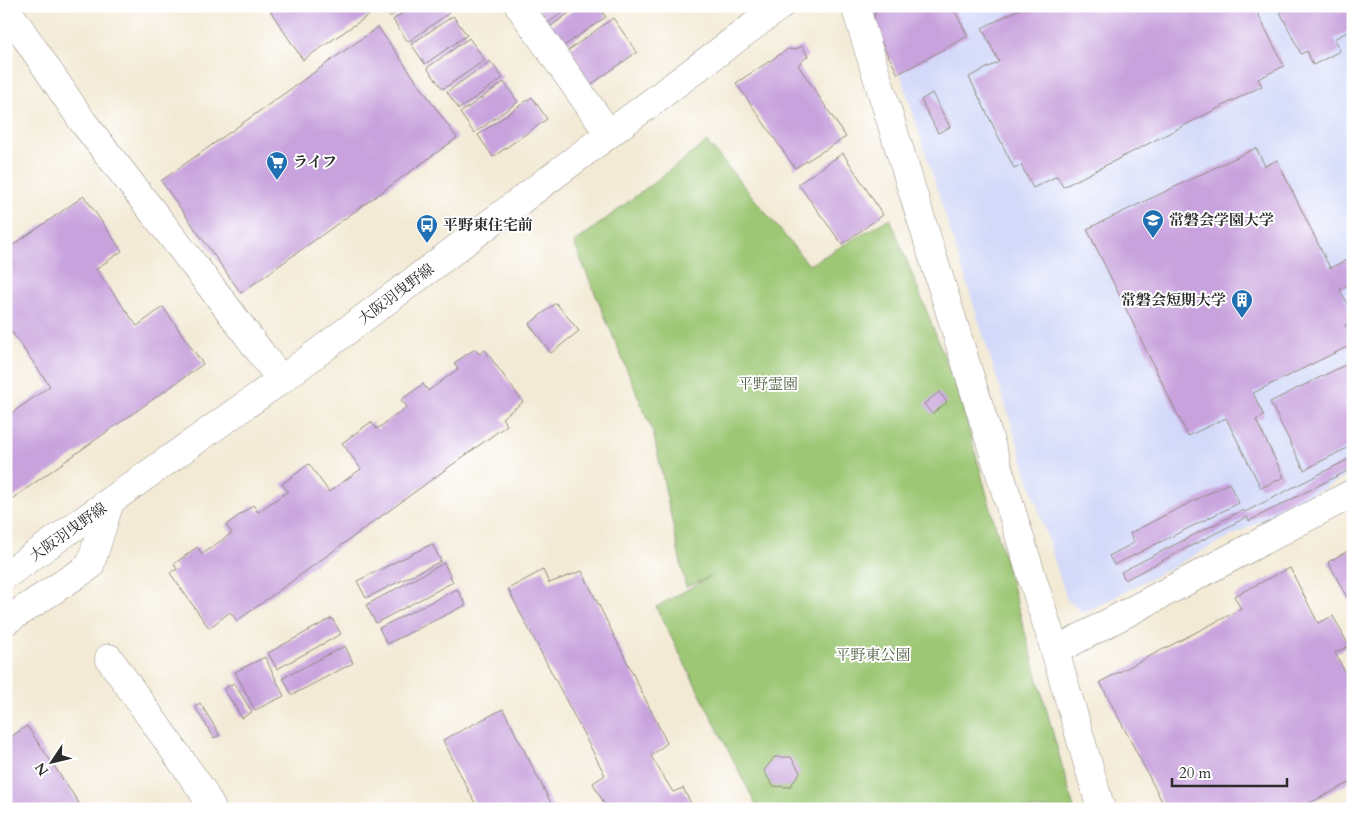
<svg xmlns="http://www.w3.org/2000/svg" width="1359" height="815" font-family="Cardo,'Noto Serif JP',serif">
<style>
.built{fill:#d3d9f9}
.green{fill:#9dc774;stroke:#647950}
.building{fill:#c8a2dd}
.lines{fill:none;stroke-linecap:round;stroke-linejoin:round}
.minor-casing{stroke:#8f8a80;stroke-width:29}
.tertiary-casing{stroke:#8f8a80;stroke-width:29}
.secondary-casing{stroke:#8f8a80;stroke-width:29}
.minor{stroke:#fff;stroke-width:28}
.tertiary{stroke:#fff;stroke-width:28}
.secondary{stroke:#fff;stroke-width:28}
.labels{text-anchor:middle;stroke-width:4;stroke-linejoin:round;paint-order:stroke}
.poi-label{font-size:15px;font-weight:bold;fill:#2b2b2b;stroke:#fff;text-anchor:start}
.street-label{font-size:15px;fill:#2b2b2b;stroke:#fff}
.park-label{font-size:15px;fill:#536245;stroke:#fff}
</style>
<rect width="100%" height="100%" fill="#fff"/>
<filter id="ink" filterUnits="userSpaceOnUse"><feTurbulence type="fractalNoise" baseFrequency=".02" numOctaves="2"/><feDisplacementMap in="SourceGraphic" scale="10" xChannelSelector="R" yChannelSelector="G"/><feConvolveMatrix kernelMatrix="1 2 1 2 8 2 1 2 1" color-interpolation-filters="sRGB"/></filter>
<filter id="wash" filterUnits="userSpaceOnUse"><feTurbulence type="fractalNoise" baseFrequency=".0096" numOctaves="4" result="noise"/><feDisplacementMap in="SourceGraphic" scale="20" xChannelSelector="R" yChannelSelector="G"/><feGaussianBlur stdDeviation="1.12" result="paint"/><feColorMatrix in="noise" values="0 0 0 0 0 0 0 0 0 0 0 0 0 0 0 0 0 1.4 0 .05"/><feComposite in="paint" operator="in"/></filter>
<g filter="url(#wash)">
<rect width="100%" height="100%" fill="#f3ead5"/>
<path class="built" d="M879,6H1353V473L1084,613L1067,600Z"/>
<path class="green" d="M707,142L809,265L890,218L959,394L1074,809H758L656,607L710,577L686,587L653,432L574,243Z"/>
<g id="blocks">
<g class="building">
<path d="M267,6H367L372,13L303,60Z"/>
<path d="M382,6H405L390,17Z"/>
<path d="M412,6H445L449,13L408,42L393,20Z"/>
<path d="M536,6H571L548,23Z"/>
<path d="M579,6H598L606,17L562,47L548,28Z"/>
<path d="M877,6H952L968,36L898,74L872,25Z"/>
<path d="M1026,6H1254L1284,66L1258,79L1262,86L1063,187L1057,176L1033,188L1021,165L1014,168L969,77L999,62L982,28Z"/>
<path d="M1277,6H1353V29L1334,39L1340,51L1313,65L1307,51L1301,54Z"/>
<path d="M453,16L467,35L425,64L411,44Z"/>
<path d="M613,18L637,52L586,88L562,55Z"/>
<path d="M378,27L457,138L241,293L161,181Z"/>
<path d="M469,38L485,60L443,89L427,68Z"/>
<path d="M802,46L808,56L798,65L846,137L795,168L736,83L788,49L794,50Z"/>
<path d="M490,61L503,78L459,109L447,92Z"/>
<path d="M504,82L518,102L474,133L460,113Z"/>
<path d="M932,93L950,127L938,133L921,100Z"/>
<path d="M532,97L547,119L493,157L478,135Z"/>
<path d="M1256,148L1265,166L1277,160L1330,268L1353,257V283L1340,289L1353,315V322L1345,325L1353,341V344L1253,393L1264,416L1256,420L1284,477L1261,488L1226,418L1188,436L1087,229Z"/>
<path d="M843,153L883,215L842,244L798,184Z"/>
<path d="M84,196L122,251L96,269L137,326L163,307L203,364L6,503V417L50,386L11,331L6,334V250Z"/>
<path d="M556,303L579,331L551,353L529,324Z"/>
<path d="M475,349L479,354L485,350L523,402L502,418L507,425L237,621L230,612L209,628L170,573L177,569L174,564L197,547L202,554L232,533L226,525L253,505L258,512L288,491L282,484L309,464L329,492L361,469L342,443L371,422L377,429L407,407L401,400L423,384L428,391L458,369L454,363Z"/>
<path d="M1353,361V445L1304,470L1270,402Z"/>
<path d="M939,392L947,402L932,414L924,404Z"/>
<path d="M1353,457V468L1249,521L1247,517L1125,580L1121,572L1243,510L1245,512Z"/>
<path d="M1229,483L1239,503L1114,565L1109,556L1134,543L1130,533Z"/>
<path d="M432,544L441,561L366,598L357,581Z"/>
<path d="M1353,548V609L1328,562Z"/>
<path d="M444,563L453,582L376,623L366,605Z"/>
<path d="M1290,568L1318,623L1333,616L1349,646L1335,653L1353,687V781L1298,809H1166L1100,682L1241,609L1234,596Z"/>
<path d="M543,570L549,583L582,571L667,743L651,756L673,792L683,788L694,809H607L593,783L605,775L508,589Z"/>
<path d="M457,589L466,605L387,644L379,628Z"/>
<path d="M332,618L341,634L277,669L268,653Z"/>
<path d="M345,646L353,663L292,695L283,678Z"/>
<path d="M265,657L284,696L255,710L235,672Z"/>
<path d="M234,683L252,712L242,718L224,689Z"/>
<path d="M200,703L220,735L214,738L195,707Z"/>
<path d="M503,709L554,809H478L443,740Z"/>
<path d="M27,726L83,809H6V740Z"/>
<path d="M774,757H791L800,772L790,787L773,786L764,771Z"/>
</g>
</g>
</g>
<g filter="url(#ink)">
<use href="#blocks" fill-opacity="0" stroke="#8f8a80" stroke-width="1"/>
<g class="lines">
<g class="minor-casing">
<g id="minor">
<path d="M519,6L609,134"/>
<path d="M6,8L83,122L222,301L281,380"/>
<path d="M6,621L90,566L110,502"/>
<path d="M1055,651L1353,493"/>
<path d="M109,658L202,790L212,809"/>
</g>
</g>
<g class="tertiary-casing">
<path id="tertiary" d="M855,6L1055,651L1101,809"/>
</g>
<g class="secondary-casing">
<path id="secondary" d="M6,575L281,380L780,6"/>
</g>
<use href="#minor" class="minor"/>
<use href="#tertiary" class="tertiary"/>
<use href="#secondary" class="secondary"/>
</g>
</g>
<defs>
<g id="supermarket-pin" transform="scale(1.125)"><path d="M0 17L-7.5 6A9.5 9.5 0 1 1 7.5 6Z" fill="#1f6fb2" stroke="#fff"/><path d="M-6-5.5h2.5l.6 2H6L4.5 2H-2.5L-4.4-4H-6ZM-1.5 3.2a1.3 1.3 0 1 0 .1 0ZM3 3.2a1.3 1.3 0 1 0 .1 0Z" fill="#fff"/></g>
<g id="university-pin" transform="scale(1.125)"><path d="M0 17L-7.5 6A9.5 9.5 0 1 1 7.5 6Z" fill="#1f6fb2" stroke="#fff"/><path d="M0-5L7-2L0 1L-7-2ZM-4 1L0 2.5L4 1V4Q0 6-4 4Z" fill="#fff"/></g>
<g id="bus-pin" transform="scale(1.125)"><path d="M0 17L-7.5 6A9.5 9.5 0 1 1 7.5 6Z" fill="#1f6fb2" stroke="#fff"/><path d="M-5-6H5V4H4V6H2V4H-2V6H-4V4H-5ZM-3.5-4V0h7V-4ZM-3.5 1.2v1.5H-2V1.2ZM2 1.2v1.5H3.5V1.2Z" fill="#fff"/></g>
<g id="building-pin" transform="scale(1.125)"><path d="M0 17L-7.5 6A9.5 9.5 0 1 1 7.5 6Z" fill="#1f6fb2" stroke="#fff"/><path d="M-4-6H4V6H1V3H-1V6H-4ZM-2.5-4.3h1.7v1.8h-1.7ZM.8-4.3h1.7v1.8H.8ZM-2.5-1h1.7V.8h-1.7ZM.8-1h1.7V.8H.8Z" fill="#fff"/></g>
</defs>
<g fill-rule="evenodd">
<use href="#supermarket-pin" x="277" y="162"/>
<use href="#university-pin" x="1153" y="220"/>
<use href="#bus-pin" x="427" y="225"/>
<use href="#building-pin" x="1242" y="300"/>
</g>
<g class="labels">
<g class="poi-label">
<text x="293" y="167">ライフ</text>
<text x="1169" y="225">常磐会学園大学</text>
<text x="443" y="230">平野東住宅前</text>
<text x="1226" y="305" text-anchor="end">常磐会短期大学</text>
</g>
<g class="street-label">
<text transform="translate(396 294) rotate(-37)" y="5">大阪羽曳野線</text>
<text transform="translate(68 532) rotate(-35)" y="5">大阪羽曳野線</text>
</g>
<g class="park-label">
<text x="768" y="389">平野霊園</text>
<text x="873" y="660">平野東公園</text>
</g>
</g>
<rect width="1359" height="815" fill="none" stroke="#fff" stroke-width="25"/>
<g transform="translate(52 762) rotate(235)" stroke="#ffffff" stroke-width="4" paint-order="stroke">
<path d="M0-4L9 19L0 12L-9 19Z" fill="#2b2b2b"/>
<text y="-8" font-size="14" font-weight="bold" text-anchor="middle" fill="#2b2b2b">N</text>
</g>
<path d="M1172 778v8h115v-8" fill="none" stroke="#2b2b2b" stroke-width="2.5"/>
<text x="1179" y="778" font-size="15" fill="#2b2b2b" stroke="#ffffff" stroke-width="4" paint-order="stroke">20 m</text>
</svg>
